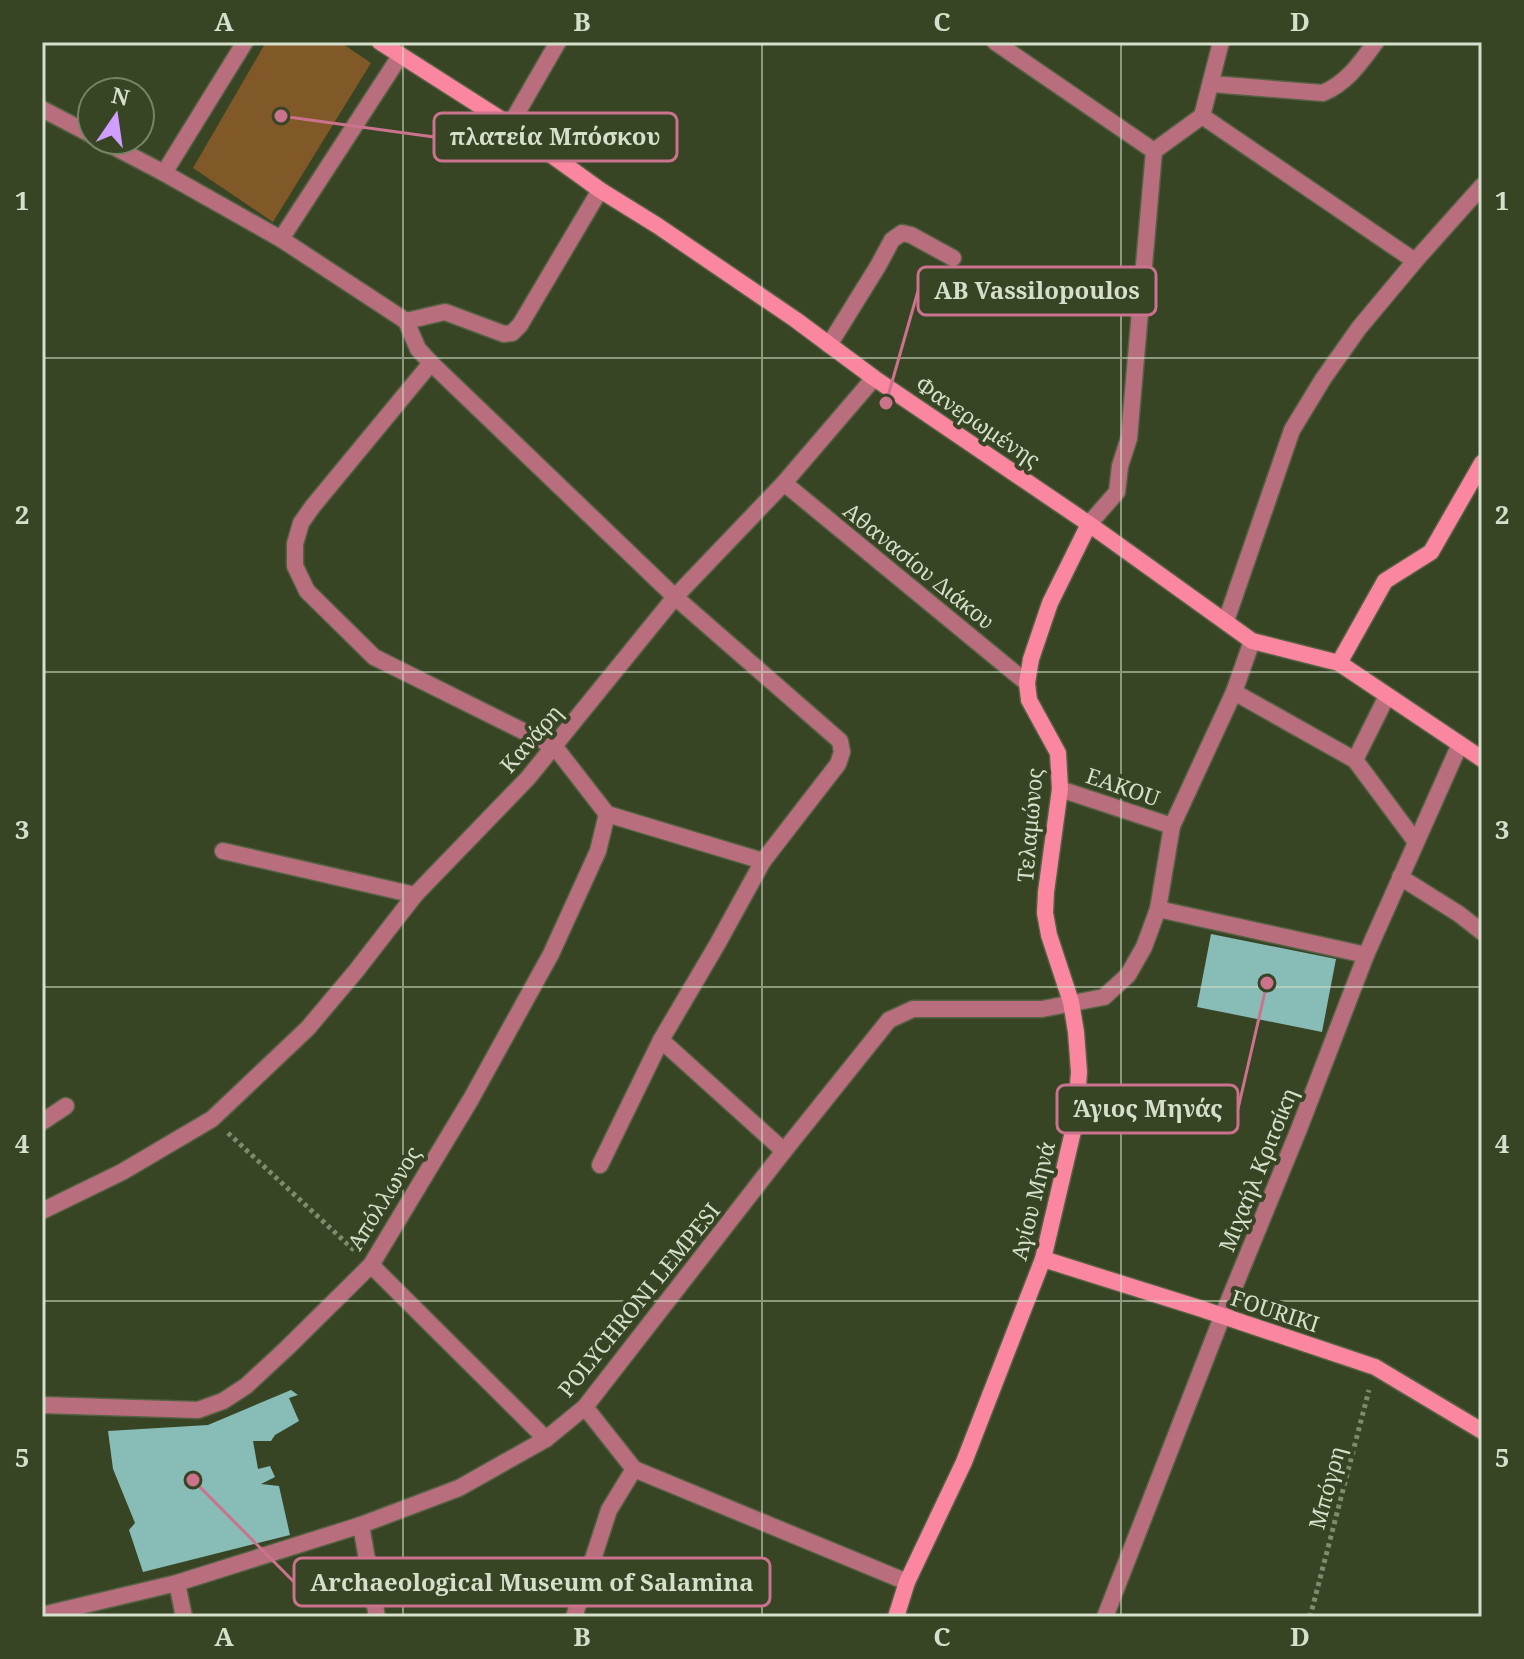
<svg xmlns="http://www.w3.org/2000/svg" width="1524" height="1659" font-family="'Noto Serif',serif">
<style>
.green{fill:#815827}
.building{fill:#88bdb7}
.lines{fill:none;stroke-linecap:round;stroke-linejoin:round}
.lane-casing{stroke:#546142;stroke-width:19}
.street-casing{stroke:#546142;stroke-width:19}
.secondary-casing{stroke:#546142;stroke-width:19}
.path{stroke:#7f8b6f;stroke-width:5;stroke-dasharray:4 4;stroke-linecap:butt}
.lane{stroke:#b96e7d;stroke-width:16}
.street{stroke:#b96e7d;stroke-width:16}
.secondary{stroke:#fb869f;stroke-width:16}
.grid{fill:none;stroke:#d6dfcb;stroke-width:2;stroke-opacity:0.55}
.labels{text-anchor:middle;stroke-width:8;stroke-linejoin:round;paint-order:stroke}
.street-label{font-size:22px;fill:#d6dfcb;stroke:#374524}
.leader{fill:none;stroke:#cb728d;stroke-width:3}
.callout-dot{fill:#cb728d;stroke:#374524;stroke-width:3}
.callout{fill:#374524;stroke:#cb728d;stroke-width:3}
.callout-label{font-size:24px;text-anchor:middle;font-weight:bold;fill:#d6dfcb}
.neatline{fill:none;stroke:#d6dfcb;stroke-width:3}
.grid-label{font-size:26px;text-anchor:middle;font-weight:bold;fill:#d6dfcb}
</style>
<rect width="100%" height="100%" fill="#374524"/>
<path class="green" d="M266,42H340L371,63L273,222L193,168Z"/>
<g class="building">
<path d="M1211,934L1336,959L1322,1032L1197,1007Z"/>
<path d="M291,1390L298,1395L289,1398L299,1421L275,1435L271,1441H253L258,1469L270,1466L275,1477L261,1484L279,1486L290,1535L143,1572L129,1530L135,1523L113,1469L108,1431L208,1425Z"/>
</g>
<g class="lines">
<g class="lane-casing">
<g id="lane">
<path d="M829,345L878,266L892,240L902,233L911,235L953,258"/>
<path d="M223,851L415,895"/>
<path d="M634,1469L907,1582"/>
</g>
</g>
<g class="street-casing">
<g id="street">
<path d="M995,42L1154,151"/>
<path d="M1212,84L1323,93C1348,82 1360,63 1376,42"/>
<path d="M42,109L92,135"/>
<path d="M1202,116L1415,261"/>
<path d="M510,125L558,42"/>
<path d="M101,140L164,173L281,239L406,321L418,349L431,363"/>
<path d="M1154,151L1202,116L1221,42"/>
<path d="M164,173L245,42"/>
<path d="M281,239L400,56"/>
<path d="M406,321L445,312L504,334L512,333L520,325L600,190"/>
<path d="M431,363L675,597L840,741L842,752L838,764L763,861L607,814L555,747L374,657L307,591L295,566V544L301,523L313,506Z"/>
<path d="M784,483L1027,683"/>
<path d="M1089,524L1117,492L1120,466L1129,438L1154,151"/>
<path d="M1226,621L1292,430L1323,379L1359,328L1415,261L1482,186"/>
<path d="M1234,692L1355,760L1416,842"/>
<path d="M1355,760L1387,696"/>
<path d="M1060,789L1172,826"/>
<path d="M763,861L718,943L661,1040L784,1151"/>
<path d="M1400,877L1459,914L1482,932"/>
<path d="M1158,909L1366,955"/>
<path d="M42,1122L66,1106"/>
<path d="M600,1165L661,1040"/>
<path d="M42,1211L122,1172L212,1119L308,1028L356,971L415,895L528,778L675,597L784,483L874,378"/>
<path d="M371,1265L546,1439"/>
<path d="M42,1405L198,1410L223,1401L246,1386L287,1348L371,1265L471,1099L551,954L598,851L607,814"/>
<path d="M361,1525L377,1617"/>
<path d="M177,1583L184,1617"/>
<path d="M42,1615L177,1583L361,1525L459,1488L546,1439L585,1407L784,1151L889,1020L913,1009H1042L1104,997L1128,975L1144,947L1158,909L1172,826L1234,692L1252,641"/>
<path d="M574,1617L609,1510L634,1469L585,1407"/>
<path d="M1105,1617L1222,1317L1299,1129L1366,955L1460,744"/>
</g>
</g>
<g class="secondary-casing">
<g id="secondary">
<path d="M380,42L510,125L600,190L658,226L796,320L874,378L1089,524L1252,641L1339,663L1482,759"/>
<path d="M1339,663L1385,581L1431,552L1482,463"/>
<path d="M1043,1259L1199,1308L1375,1367L1482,1431"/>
<path d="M896,1617L907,1582L964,1462L1043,1259L1075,1123L1079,1072L1076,1032L1071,1002L1049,935L1045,913L1046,892L1060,789L1058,753L1029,700L1027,683L1031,659L1050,603L1089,524"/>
</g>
</g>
<g class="path">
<path d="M228,1133L355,1251"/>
<path d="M1310,1617L1369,1390"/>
</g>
<use href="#lane" class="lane"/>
<use href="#street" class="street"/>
<use href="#secondary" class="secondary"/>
</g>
<path class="grid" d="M403,42V1617M762,42V1617M1121,42V1617M42,358H1482M42,672H1482M42,987H1482M42,1301H1482"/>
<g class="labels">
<g class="street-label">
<text transform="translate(978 422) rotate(34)" y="8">Φανερωμένης</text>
<text transform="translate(919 566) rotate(39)" y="8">Αθανασίου Διάκου</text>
<text transform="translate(531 739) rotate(-49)" y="8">Κανάρη</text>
<text transform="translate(1123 787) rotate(19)" y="8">EAKOU</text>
<text transform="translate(1030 825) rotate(-85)" y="8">Τελαμώνος</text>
<text transform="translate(1258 1170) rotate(-68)" y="8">Μιχαήλ Κριτσίκη</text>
<text transform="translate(384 1198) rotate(-58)" y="8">Απόλλωνος</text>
<text transform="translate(1033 1201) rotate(-76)" y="8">Αγίου Μηνά</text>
<text transform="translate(639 1300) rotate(-51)" y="8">POLYCHRONI LEMPESI</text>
<text transform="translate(1275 1311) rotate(18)" y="8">FOURIKI</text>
<text transform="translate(1327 1488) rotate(-75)" y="8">Μπόγρη</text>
</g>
</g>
<path class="leader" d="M281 116L434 137M886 403L918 291M1267 983L1238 1109M193 1480L294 1582"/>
<g class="callout-dot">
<circle cx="281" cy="116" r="8"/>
<circle cx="886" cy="403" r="8"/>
<circle cx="1267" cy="983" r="8"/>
<circle cx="193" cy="1480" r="8"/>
</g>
<g class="callout">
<rect x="434" y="113" width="243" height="48" rx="8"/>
<rect x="918" y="267" width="238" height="48" rx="8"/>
<rect x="1057" y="1085" width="181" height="48" rx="8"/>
<rect x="294" y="1558" width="476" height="48" rx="8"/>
</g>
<g class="callout-label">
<text x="555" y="145">πλατεία Μπόσκου</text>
<text x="1037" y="299">AB Vassilopoulos</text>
<text x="1148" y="1117">Άγιος Μηνάς</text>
<text x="532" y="1591">Archaeological Museum of Salamina</text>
</g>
<rect width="1524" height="1659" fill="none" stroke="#374524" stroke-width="88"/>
<g transform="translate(116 116) rotate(13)"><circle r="38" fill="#374524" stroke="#778367" stroke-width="2"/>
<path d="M0-6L14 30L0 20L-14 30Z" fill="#d19dfe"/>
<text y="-12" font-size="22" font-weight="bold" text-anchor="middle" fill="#d6dfcb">N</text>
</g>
<rect x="44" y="44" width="1436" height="1571" class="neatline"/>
<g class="grid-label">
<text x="224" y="31">A</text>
<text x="582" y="31">B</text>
<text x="942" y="31">C</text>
<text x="1300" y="31">D</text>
<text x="22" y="210">1</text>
<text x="1502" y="210">1</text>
<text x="22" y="524">2</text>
<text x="1502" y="524">2</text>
<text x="22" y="839">3</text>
<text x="1502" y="839">3</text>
<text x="22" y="1153">4</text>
<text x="1502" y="1153">4</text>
<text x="22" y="1467">5</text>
<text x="1502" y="1467">5</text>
<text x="224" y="1646">A</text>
<text x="582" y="1646">B</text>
<text x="942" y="1646">C</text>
<text x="1300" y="1646">D</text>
</g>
</svg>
